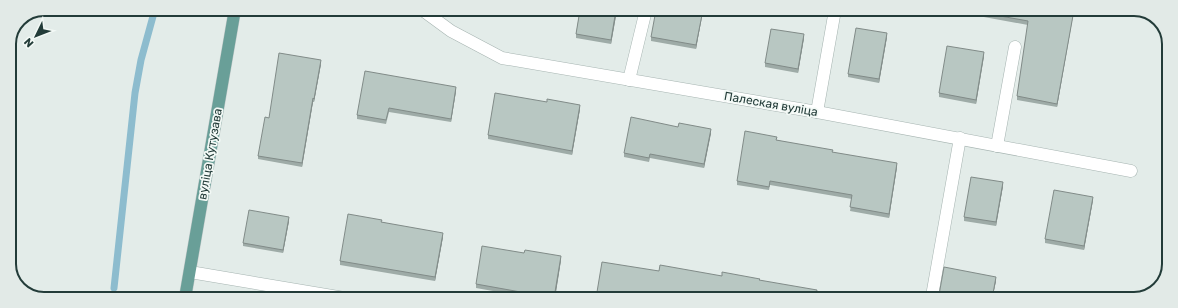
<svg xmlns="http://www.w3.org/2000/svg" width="1178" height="308" font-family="Rubik,sans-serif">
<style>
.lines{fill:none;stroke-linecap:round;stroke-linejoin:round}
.stream{stroke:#8dbcce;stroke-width:7}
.lane-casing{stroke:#a6b4b1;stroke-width:13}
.street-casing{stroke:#a6b4b1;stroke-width:13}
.primary-casing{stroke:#c1c8c8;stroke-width:13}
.lane{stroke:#fff;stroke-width:12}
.street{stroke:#fff;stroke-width:12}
.primary{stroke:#699f98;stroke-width:12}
.wall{fill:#9eaba7}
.shaded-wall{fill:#818b88}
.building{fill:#b8c7c2;stroke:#818b88}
.labels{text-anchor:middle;stroke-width:3.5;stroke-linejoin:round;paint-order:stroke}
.street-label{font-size:12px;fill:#233c39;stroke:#f3f9f6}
.rim{fill:none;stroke:#233c39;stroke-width:2}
</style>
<rect width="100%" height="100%" fill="#e3ece9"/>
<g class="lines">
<path class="stream" d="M114,288L135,93L141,60L155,9"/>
<g class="lane-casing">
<g id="lane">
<path d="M629,80L646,10"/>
<path d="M817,112L835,10"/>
<path d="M997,146L1015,47"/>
<path d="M932,296L960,138"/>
</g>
</g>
<g class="street-casing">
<g id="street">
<path d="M421,9L451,31L502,58L817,112L1131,171"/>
<path d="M190,272L344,298"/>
</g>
</g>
<g class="primary-casing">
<path id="primary" d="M185,298L235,9"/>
</g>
<use href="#lane" class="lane"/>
<use href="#street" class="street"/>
<use href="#primary" class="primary"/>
</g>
<g class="wall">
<path d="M482,9H517L516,15Z"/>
<path d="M580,10H617L611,44L576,38V34Z"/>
<path d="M703,10L696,49L651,41V37Z"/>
<path d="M962,10H1074L1057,107L1017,100V96L1028,25L962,13Z"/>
<path d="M887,37L879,83L848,77V74Z"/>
<path d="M804,38L798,73L765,67V63Z"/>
<path d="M984,56L976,104L939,97V93Z"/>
<path d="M321,64L314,102H313L302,167L258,159V156Z"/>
<path d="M456,91L451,122L389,112L386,124L357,119V115Z"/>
<path d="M580,109L572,155L488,139V135Z"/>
<path d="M711,133L704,168L650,158L649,162L624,157V153Z"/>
<path d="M777,140L832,152L897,167L889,218L850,211L852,199L770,185L769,190L737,185V181Z"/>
<path d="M1003,186L996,226L964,221V217Z"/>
<path d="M1093,200L1084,250L1045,243V239Z"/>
<path d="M289,221L283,253L243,246V243Z"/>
<path d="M382,222L443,237L435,281L340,265V261Z"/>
<path d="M561,260L555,298H532L476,288V284Z"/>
<path d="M996,281L992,299H939V295Z"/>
</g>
<g class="shaded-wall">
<path d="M616,10H617L611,44V40Z"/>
<path d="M703,10V11L696,49V45Z"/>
<path d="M1074,10L1057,107V104Z"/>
<path d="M887,33V37L879,83V79Z"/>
<path d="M804,34V38L798,73V69Z"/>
<path d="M984,52V56L976,104V100Z"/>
<path d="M321,60V64L314,102V99Z"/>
<path d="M456,87V91L451,122V119Z"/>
<path d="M313,98V102L302,167V163Z"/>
<path d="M580,105V109L572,155V151Z"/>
<path d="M711,129V133L704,168V164Z"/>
<path d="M897,163V167L889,218V214Z"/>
<path d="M1003,182V186L996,226V222Z"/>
<path d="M1093,197V200L1084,250V246Z"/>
<path d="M289,217V221L283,253V250Z"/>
<path d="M443,233V237L435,281V277Z"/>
<path d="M561,256V260L555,298H554Z"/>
<path d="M996,277V281L992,299Z"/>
</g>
<g class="building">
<path d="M505,9H516V11Z"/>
<path d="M580,10H616L611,40L576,34Z"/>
<path d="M656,10H703L696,45L651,37Z"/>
<path d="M967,10H1074L1057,104L1017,96L1028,21Z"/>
<path d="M856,28L887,33L879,79L848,74Z"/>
<path d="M771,29L804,34L798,69L765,63Z"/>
<path d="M947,46L984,52L976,100L939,93Z"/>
<path d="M279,53L321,60L314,99L313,98L302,163L258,156L265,117L269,118Z"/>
<path d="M365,71L456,87L451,119L389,108L386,120L357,115Z"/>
<path d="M495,93L547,102V99L580,105L572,151L488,135Z"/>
<path d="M631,117L678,127L679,123L711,129L704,164L650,154L649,158L624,153Z"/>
<path d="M745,131L777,137L776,140L833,150L832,152L897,163L889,214L850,207L852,195L770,181L769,187L737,181Z"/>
<path d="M971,177L1003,182L996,222L964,217Z"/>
<path d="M1054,190L1093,197L1084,246L1045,239Z"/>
<path d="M249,210L289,217L283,250L243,243Z"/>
<path d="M348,214L382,220L381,222L443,233L435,277L340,261Z"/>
<path d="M482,246L524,253L525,250L561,256L554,298L476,284Z"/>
<path d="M602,262L659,271L660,265L722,276V272L760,279L759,280L817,290L815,299L596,298Z"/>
<path d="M944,267L996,277L992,299H957L939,295Z"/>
</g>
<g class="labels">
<g class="street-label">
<text transform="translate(771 104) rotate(10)" y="4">Палеская вуліца</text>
<text transform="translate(210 154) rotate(-80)" y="4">вуліца Кутузава</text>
</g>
</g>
<path d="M0 0H1178V308H0ZM44 16H1134A28 28 0 0 1 1162 44V264A28 28 0 0 1 1134 292H44A28 28 0 0 1 16 264V44A28 28 0 0 1 44 16Z" fill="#e2eae7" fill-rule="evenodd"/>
<path class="rim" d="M44 16H1134A28 28 0 0 1 1162 44V264A28 28 0 0 1 1134 292H44A28 28 0 0 1 16 264V44A28 28 0 0 1 44 16Z"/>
<g transform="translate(36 36) rotate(227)" stroke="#f3f9f6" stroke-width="3" paint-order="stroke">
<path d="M0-3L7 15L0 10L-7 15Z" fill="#233c39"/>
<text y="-6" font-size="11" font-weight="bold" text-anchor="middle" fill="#233c39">N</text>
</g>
</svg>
